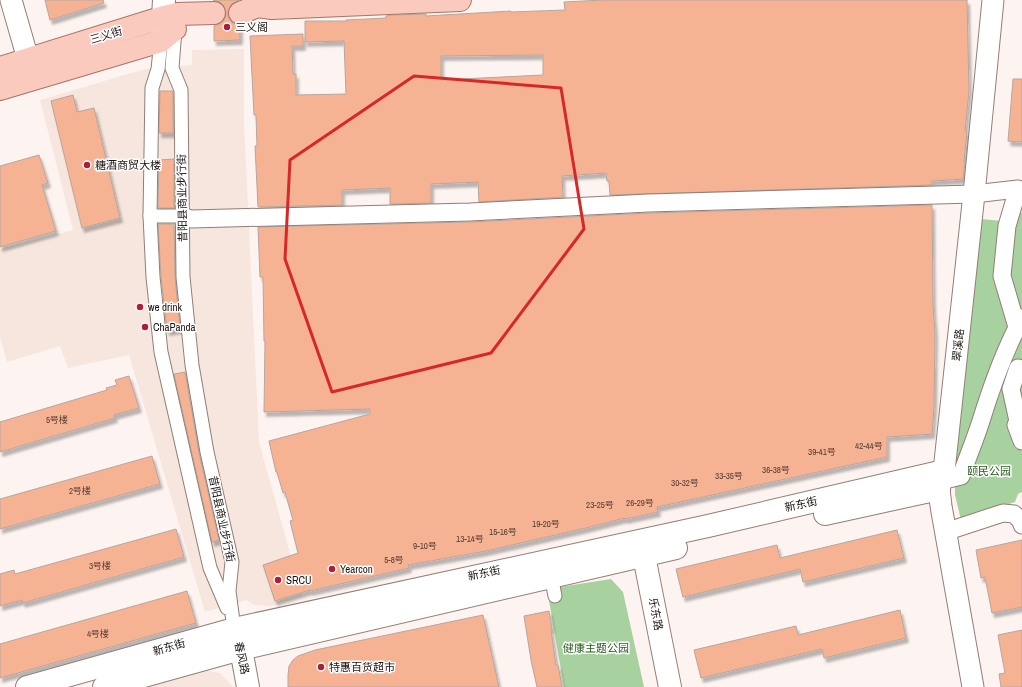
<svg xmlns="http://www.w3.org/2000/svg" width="1022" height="687" font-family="'Archivo Narrow','Noto Sans SC',sans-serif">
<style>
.built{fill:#f6e6de}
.green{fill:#a7d19f}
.building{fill:#f6b394;stroke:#b8a59c;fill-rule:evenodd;filter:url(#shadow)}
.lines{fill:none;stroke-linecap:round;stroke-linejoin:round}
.pedestrian-casing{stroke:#917e76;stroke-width:15}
.minor-casing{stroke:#917e76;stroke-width:19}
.tertiary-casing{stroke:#917e76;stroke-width:23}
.secondary-casing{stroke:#917e76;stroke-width:24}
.primary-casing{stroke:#a87364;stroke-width:24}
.pedestrian{stroke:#fff;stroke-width:13}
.minor{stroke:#fff;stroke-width:17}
.tertiary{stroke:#fff;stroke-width:21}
.secondary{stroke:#fff;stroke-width:22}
.primary{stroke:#f9cabd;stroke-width:22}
.marked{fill:none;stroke:#d62828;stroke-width:3;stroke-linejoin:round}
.poi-dot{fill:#b01d39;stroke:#fff;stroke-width:1.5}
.labels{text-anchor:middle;stroke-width:3;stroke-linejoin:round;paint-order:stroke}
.number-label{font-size:9px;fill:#513b31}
.poi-label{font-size:11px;fill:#1a1310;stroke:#fff;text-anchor:start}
.street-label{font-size:11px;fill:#1a1310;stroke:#fff}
.park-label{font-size:11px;fill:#245c1a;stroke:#fff}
</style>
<defs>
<filter id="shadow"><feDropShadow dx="2.5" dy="4.5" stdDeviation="1" flood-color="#0004"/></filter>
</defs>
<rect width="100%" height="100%" fill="#fdf4f1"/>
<g class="built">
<path d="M244,49V122L259,442L302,596L272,606L254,605L246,600L205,612L129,355L68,368L60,346L7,362L0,337V249L73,230L40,100L145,69L192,65V50Z"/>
<path d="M197,669L220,673L233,687H139Z"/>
</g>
<g class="green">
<path d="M1022,212V429L1015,431L1022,452V492L1018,494L1015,502L961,520L955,495V466L982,219L1012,222Z"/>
<path d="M611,579L623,592L644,687H564L547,589Z"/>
</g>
<g class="building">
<path d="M45,0H103L104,3L50,20Z"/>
<path d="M213,0H239L231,5L228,11V17L232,22L240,25V40L214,41V26L221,23L225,19L226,13L224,6L220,2Z"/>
<path d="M603,0H967L969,91L965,131H967L964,162H965L963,179L932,181V185L610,195L609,181H607L606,173L562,176L563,197L479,202L478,182L431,184V203L390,204V188L342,190V205L258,207L255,146H257L256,115H254L250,36L303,34V46H292L293,74H296V95L346,94L344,41L305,42V21H346V20L386,18V16L393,15L426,14V16L511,11V12L565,10L564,2ZM543,55V75L441,80V56Z"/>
<path d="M1013,79H1022V142L1008,141Z"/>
<path d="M160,91H173V133H159Z"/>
<path d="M73,95L77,112L94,108L120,218L82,228L51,101Z"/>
<path d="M39,155L48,183L42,185L56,231L0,247V166Z"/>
<path d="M174,159V208H158L159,160Z"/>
<path d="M932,205L933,305L935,334L934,407L932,434L887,437V457L657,507L658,512L625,519V518L586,528L486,551L408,565L409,568L310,591V590L275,601L263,565L298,553L290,521L293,520L285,492L283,493L277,472H276L269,441L370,414V409L264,412L265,341H264L263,277H260L258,227L470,222L649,213Z"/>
<path d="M158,224H174L175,277L180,329L167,331L161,276Z"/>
<path d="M185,372L199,453L219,540L212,542L174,374Z"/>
<path d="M129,376L139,408L114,415L115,418L0,452V422L107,390L106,388L117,385L115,380Z"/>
<path d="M152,456L160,484L0,529V499Z"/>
<path d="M176,529L184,557L23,603L22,600L0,606V574L14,570L15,574Z"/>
<path d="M897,530L904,558L803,582L800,569L683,597L676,569L777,545L780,558Z"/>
<path d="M1022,540V607L992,613L985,577L981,578L976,550Z"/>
<path d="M187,591L196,623L0,678V644Z"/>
<path d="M900,610L906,638L824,658L822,649L701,678L694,650L796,626L798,635Z"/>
<path d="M549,611L552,629L551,630L556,665H558L562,687H537L531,660L524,616Z"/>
<path d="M483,615L499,687H288V675L289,666L293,660L298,656L315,650Z"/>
<path d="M1022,630V687H1001L999,674L1005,673L998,635Z"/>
</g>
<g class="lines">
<g class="pedestrian-casing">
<g id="pedestrian">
<path d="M175,29L172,68L181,90L183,277L192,365L207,452L232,562L229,591L234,629"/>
<path d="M161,41L158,69L152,88L150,216L153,277L161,352L210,568L227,608"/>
<path d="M150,216H182"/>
<path d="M551,576L555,596"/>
</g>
</g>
<g class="minor-casing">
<g id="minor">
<path d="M182,216L191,219L470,212L649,203L974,194L1018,189L1007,226L1002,276L1017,327"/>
<path d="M1022,369L1018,368L1011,389L1018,421L1016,425L1022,441"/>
<path d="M941,481L961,476C967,459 974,442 980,424C991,388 1004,351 1022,318"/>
<path d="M945,532L1003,513L1014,514L1021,521L1022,525"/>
</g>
</g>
<g class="tertiary-casing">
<g id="tertiary">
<path d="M11,0L28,59"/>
<path d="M973,687L941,506L939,489L944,471L974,194L993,0"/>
</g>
</g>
<g class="secondary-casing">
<g id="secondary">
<path d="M162,36L164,0"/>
<path d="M825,514L939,489"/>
<path d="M641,541L670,687"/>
<path d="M237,635L241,649L248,687"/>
<path d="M27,687L234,629L708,526L944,471"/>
<path d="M104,687L241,649L676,548"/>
</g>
</g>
<g class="primary-casing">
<g id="primary">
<path d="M240,13L258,6L272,8L460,0"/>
<path d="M0,68L164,17L177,14L214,13"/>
<path d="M0,89L161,41L175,29"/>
</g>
</g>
<use href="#pedestrian" class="pedestrian"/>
<use href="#minor" class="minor"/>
<use href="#tertiary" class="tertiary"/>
<use href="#secondary" class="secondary"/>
<use href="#primary" class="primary"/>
</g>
<path class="marked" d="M414,76L561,88L584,229L491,353L332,392L285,259L290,160Z"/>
<g class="poi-dot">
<circle cx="227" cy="27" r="4"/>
<circle cx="87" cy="165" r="4"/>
<circle cx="140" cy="307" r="4"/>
<circle cx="145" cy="327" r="4"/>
<circle cx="332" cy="569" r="4"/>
<circle cx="278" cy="580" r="4"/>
<circle cx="321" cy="667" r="4"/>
</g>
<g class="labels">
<g class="number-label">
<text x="57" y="423">5号楼</text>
<text x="869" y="449">42-44号</text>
<text x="822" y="455">39-41号</text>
<text x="776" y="473">36-38号</text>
<text x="729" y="479">33-35号</text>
<text x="685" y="486">30-32号</text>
<text x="80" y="494">2号楼</text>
<text x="640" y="506">26-29号</text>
<text x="600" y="508">23-25号</text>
<text x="546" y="527">19-20号</text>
<text x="503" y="535">15-16号</text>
<text x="470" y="542">13-14号</text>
<text x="425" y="549">9-10号</text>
<text x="394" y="563">5-8号</text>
<text x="100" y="569">3号楼</text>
<text x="98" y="637">4号楼</text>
</g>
<g class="poi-label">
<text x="235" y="31">三义阁</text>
<text x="95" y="169">糖酒商贸大楼</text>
<text x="148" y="311">we drink</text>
<text x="153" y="331">ChaPanda</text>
<text x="340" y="573">Yearcon</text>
<text x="286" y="584">SRCU</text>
<text x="329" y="671">特惠百货超市</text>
</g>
<g class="street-label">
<text transform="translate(106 35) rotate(-17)" y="4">三义街</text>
<text transform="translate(182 198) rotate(-91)" y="4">昔阳县商业步行街</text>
<text transform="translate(958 345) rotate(-84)" y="4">翠溪路</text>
<text transform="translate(801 504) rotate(-13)" y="4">新东街</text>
<text transform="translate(222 519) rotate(78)" y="4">昔阳县商业步行街</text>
<text transform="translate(484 573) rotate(-12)" y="4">新东街</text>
<text transform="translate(656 614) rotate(79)" y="4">乐东路</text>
<text transform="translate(169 647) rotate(-16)" y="4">新东街</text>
<text transform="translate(242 658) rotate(77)" y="4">春风路</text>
</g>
<g class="park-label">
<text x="989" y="475">颐民公园</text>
<text x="596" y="652">健康主题公园</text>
</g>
</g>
</svg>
